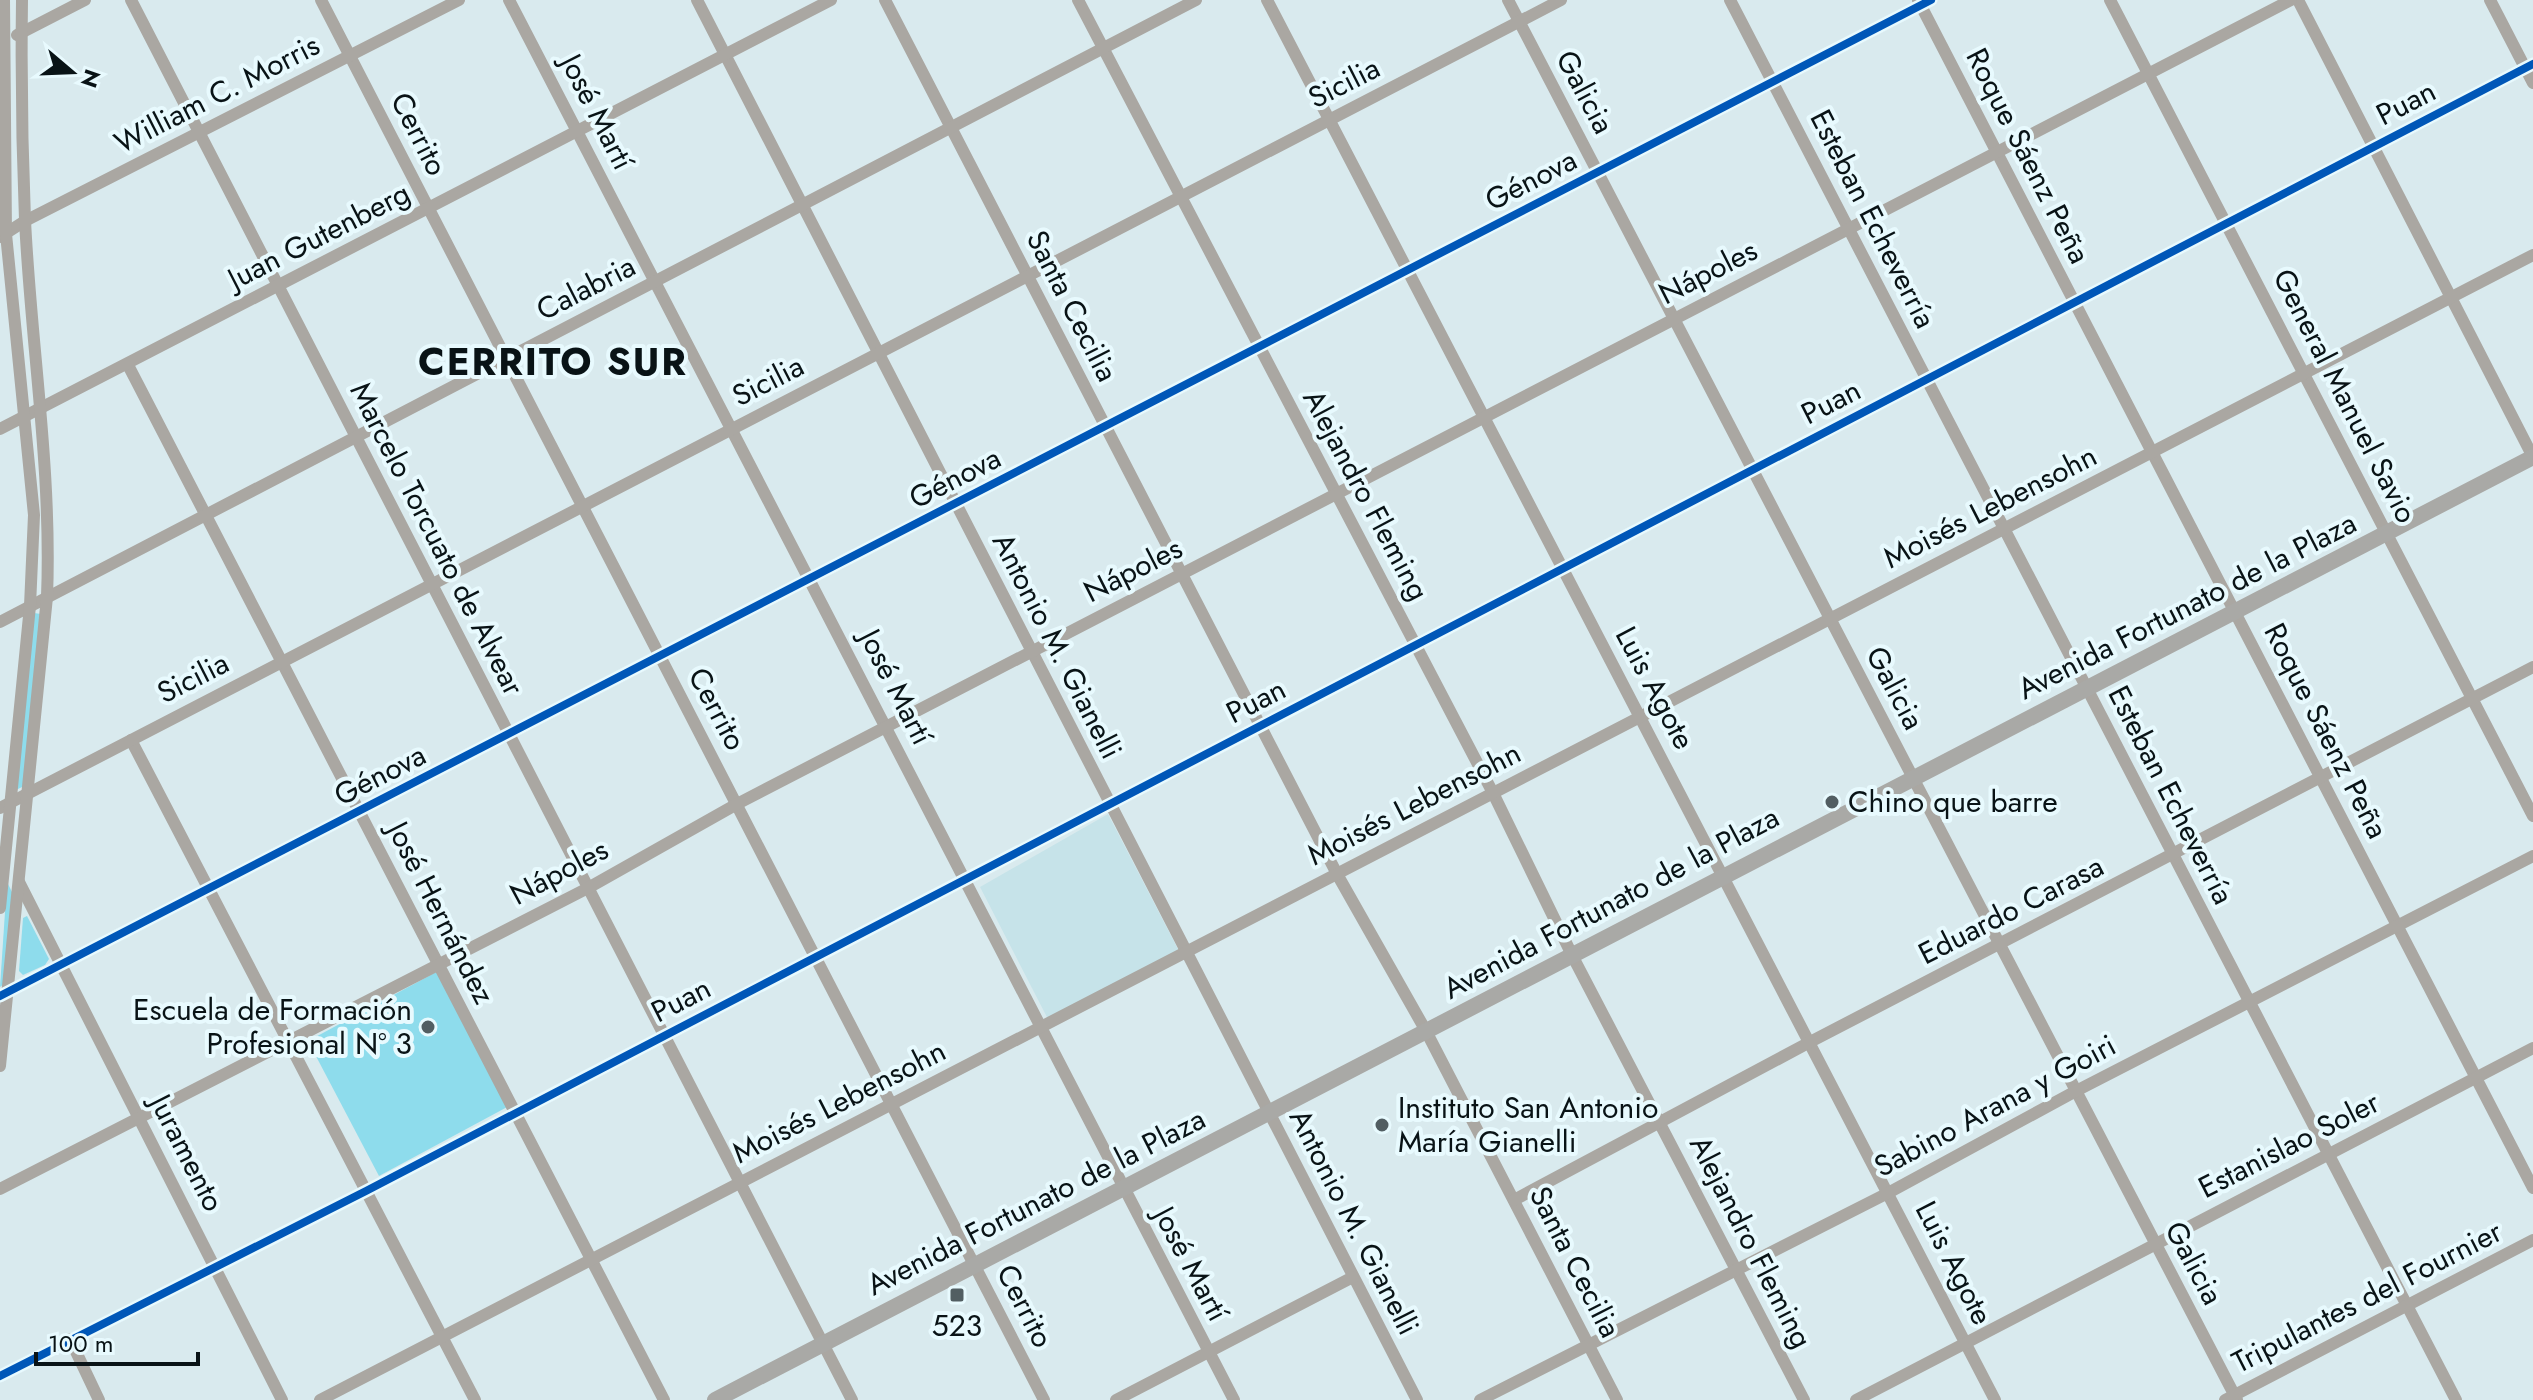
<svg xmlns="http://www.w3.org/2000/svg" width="2533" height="1400" font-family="Jost,sans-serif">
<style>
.built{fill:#c6e3e9}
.green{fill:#8edcec}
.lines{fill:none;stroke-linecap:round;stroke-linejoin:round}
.minor{stroke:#aaa7a2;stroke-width:12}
.major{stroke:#a9a9a6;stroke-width:16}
.cycleway-casing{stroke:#e8fafe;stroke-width:13}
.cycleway{stroke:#0057b8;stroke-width:8}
.poi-dot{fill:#525e62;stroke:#e8fafe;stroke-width:3}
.labels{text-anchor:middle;stroke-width:8;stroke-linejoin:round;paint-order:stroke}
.street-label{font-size:30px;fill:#091316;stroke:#e8fafe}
.poi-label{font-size:30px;fill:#091316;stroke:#e8fafe;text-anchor:start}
.district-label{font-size:38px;font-weight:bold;letter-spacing:2px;fill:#091316;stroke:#e8fafe}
</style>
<rect width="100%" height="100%" fill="#d9eaee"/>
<path class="built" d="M1108,814L1180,953L1050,1023L980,887Z"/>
<g class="green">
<path d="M34,613L41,614L24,786L16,790Z"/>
<path d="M7,882L13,894L4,984L0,987Z"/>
<path d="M27,916L49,959L45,965L23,975L19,971L23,918Z"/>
<path d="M440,970L511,1105L379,1176L308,1041Z"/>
</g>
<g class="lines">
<g class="minor">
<path d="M131,0L852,1400"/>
<path d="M321,0L1044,1400"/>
<path d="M509,0L1234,1400"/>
<path d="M697,0L1417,1400"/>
<path d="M885,0L1337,874L1426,1031L1617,1400"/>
<path d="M1078,0L1493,793L1573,957L1804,1400"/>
<path d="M1267,0L1995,1400"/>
<path d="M1508,0L2237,1400"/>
<path d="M1730,0L2456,1400"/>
<path d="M1918,0L2533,1188"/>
<path d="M2110,0L2533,816"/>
<path d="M2298,0L2533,457"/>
<path d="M2490,0L2533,83"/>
<path d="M17,35L85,0"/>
<path d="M0,237L25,221L459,0"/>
<path d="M128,365L664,1400"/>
<path d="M0,429L831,0"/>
<path d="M0,622L1196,0"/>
<path d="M131,740L475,1400"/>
<path d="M0,808L1561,0"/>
<path d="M19,882L282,1400"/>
<path d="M0,908L30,606L34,515L6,234L4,0"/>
<path d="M0,996L1931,0"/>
<path d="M0,1066L47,597C52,470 31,346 25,220C22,147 21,73 22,0"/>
<path d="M0,1189L588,888L737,804L2291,0"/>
<path d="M1514,1200L1810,1042L2533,667"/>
<path d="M70,1339L99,1400"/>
<path d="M0,1376L366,1191L2533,64"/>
<path d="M320,1400L2533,255"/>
<path d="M1116,1400L1353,1277"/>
<path d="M1480,1400L1888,1193L2076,1091L2533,856"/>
<path d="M1856,1400L2533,1048"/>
<path d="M2225,1400L2533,1240"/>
</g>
<path class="major" d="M715,1400L2533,457"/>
<g class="cycleway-casing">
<g id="cycleway">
<path d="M0,996L1931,0"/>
<path d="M0,1376L366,1191L2533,64"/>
</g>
</g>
<use href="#cycleway" class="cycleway"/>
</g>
<g class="poi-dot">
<circle cx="1832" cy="802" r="8"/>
<circle cx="428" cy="1027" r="8"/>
<circle cx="1382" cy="1125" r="8"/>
<rect x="949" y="1287" width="16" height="16" rx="4"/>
</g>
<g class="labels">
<g class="street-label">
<text transform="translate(1344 83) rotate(-27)" y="10">Sicilia</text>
<text transform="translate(1585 92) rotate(62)" y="10">Galicia</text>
<text transform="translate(217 94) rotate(-27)" y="10">William C. Morris</text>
<text transform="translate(2406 103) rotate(-27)" y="10">Puan</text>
<text transform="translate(597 112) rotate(63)" y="10">José Martí</text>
<text transform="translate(419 134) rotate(63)" y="10">Cerrito</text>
<text transform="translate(2028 156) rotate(63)" y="10">Roque Sáenz Peña</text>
<text transform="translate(1531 180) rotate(-27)" y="10">Génova</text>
<text transform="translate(1873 219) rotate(63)" y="10">Esteban Echeverría</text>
<text transform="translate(319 236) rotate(-27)" y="10">Juan Gutenberg</text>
<text transform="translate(1708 272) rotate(-27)" y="10">Nápoles</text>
<text transform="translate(586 288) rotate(-27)" y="10">Calabria</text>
<text transform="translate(1072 306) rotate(63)" y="10">Santa Cecilia</text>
<text transform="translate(768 381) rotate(-27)" y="10">Sicilia</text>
<text transform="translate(2345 396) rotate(63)" y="10">General Manuel Savio</text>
<text transform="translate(1831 402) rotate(-27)" y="10">Puan</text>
<text transform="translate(955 478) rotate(-27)" y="10">Génova</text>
<text transform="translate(1366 495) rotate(62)" y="10">Alejandro Fleming</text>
<text transform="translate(1990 507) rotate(-27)" y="10">Moisés Lebensohn</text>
<text transform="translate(437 539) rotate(63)" y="10">Marcelo Torcuato de Alvear</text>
<text transform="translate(1133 570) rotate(-27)" y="10">Nápoles</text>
<text transform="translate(2187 606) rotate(-27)" y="10">Avenida Fortunato de la Plaza</text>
<text transform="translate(1057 646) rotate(63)" y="10">Antonio M. Gianelli</text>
<text transform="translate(193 678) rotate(-27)" y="10">Sicilia</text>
<text transform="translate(896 687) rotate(63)" y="10">José Martí</text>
<text transform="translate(1655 688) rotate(62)" y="10">Luis Agote</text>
<text transform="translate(1895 688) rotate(62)" y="10">Galicia</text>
<text transform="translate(1256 701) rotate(-27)" y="10">Puan</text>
<text transform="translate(717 709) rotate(62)" y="10">Cerrito</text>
<text transform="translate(2326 731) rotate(63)" y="10">Roque Sáenz Peña</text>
<text transform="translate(380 775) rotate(-27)" y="10">Génova</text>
<text transform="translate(2171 795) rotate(63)" y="10">Esteban Echeverría</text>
<text transform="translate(1414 804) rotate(-27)" y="10">Moisés Lebensohn</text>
<text transform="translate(559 872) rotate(-28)" y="10">Nápoles</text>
<text transform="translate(1611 903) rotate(-28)" y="10">Avenida Fortunato de la Plaza</text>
<text transform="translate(2011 910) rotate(-27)" y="10">Eduardo Carasa</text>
<text transform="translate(441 913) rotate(63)" y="10">José Hernández</text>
<text transform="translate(681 1000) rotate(-27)" y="10">Puan</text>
<text transform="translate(839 1102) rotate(-27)" y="10">Moisés Lebensohn</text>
<text transform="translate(1995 1106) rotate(-28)" y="10">Sabino Arana y Goiri</text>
<text transform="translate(2289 1145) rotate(-27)" y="10">Estanislao Soler</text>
<text transform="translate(187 1153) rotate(63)" y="10">Juramento</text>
<text transform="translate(1036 1202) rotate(-27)" y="10">Avenida Fortunato de la Plaza</text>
<text transform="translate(1354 1222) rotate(63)" y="10">Antonio M. Gianelli</text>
<text transform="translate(1751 1242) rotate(63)" y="10">Alejandro Fleming</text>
<text transform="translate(1575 1262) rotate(63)" y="10">Santa Cecilia</text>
<text transform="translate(1954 1263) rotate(63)" y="10">Luis Agote</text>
<text transform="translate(2194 1263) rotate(62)" y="10">Galicia</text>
<text transform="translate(1191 1264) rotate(62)" y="10">José Martí</text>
<text transform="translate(2367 1297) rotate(-27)" y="10">Tripulantes del Fournier</text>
<text transform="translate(1025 1306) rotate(63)" y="10">Cerrito</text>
</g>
<g class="poi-label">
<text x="1848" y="812">Chino que barre</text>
<text x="412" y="1020" text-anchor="end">Escuela de Formación<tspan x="412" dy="34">Profesional N° 3</tspan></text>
<text x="1398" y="1118">Instituto San Antonio<tspan x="1398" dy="34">María Gianelli</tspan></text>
<text x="957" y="1336" text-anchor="middle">523</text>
</g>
<g class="district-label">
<text x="553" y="375">CERRITO SUR</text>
</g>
</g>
<g transform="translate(72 72) rotate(109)" stroke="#e8fafe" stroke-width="6" paint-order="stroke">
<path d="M0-6L14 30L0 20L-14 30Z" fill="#091316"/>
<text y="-12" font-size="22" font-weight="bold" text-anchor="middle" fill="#091316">N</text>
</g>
<path d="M36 1352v12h162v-12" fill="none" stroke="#091316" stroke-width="4"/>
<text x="48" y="1352" font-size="24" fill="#091316" stroke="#e8fafe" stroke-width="6" paint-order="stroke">100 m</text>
</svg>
